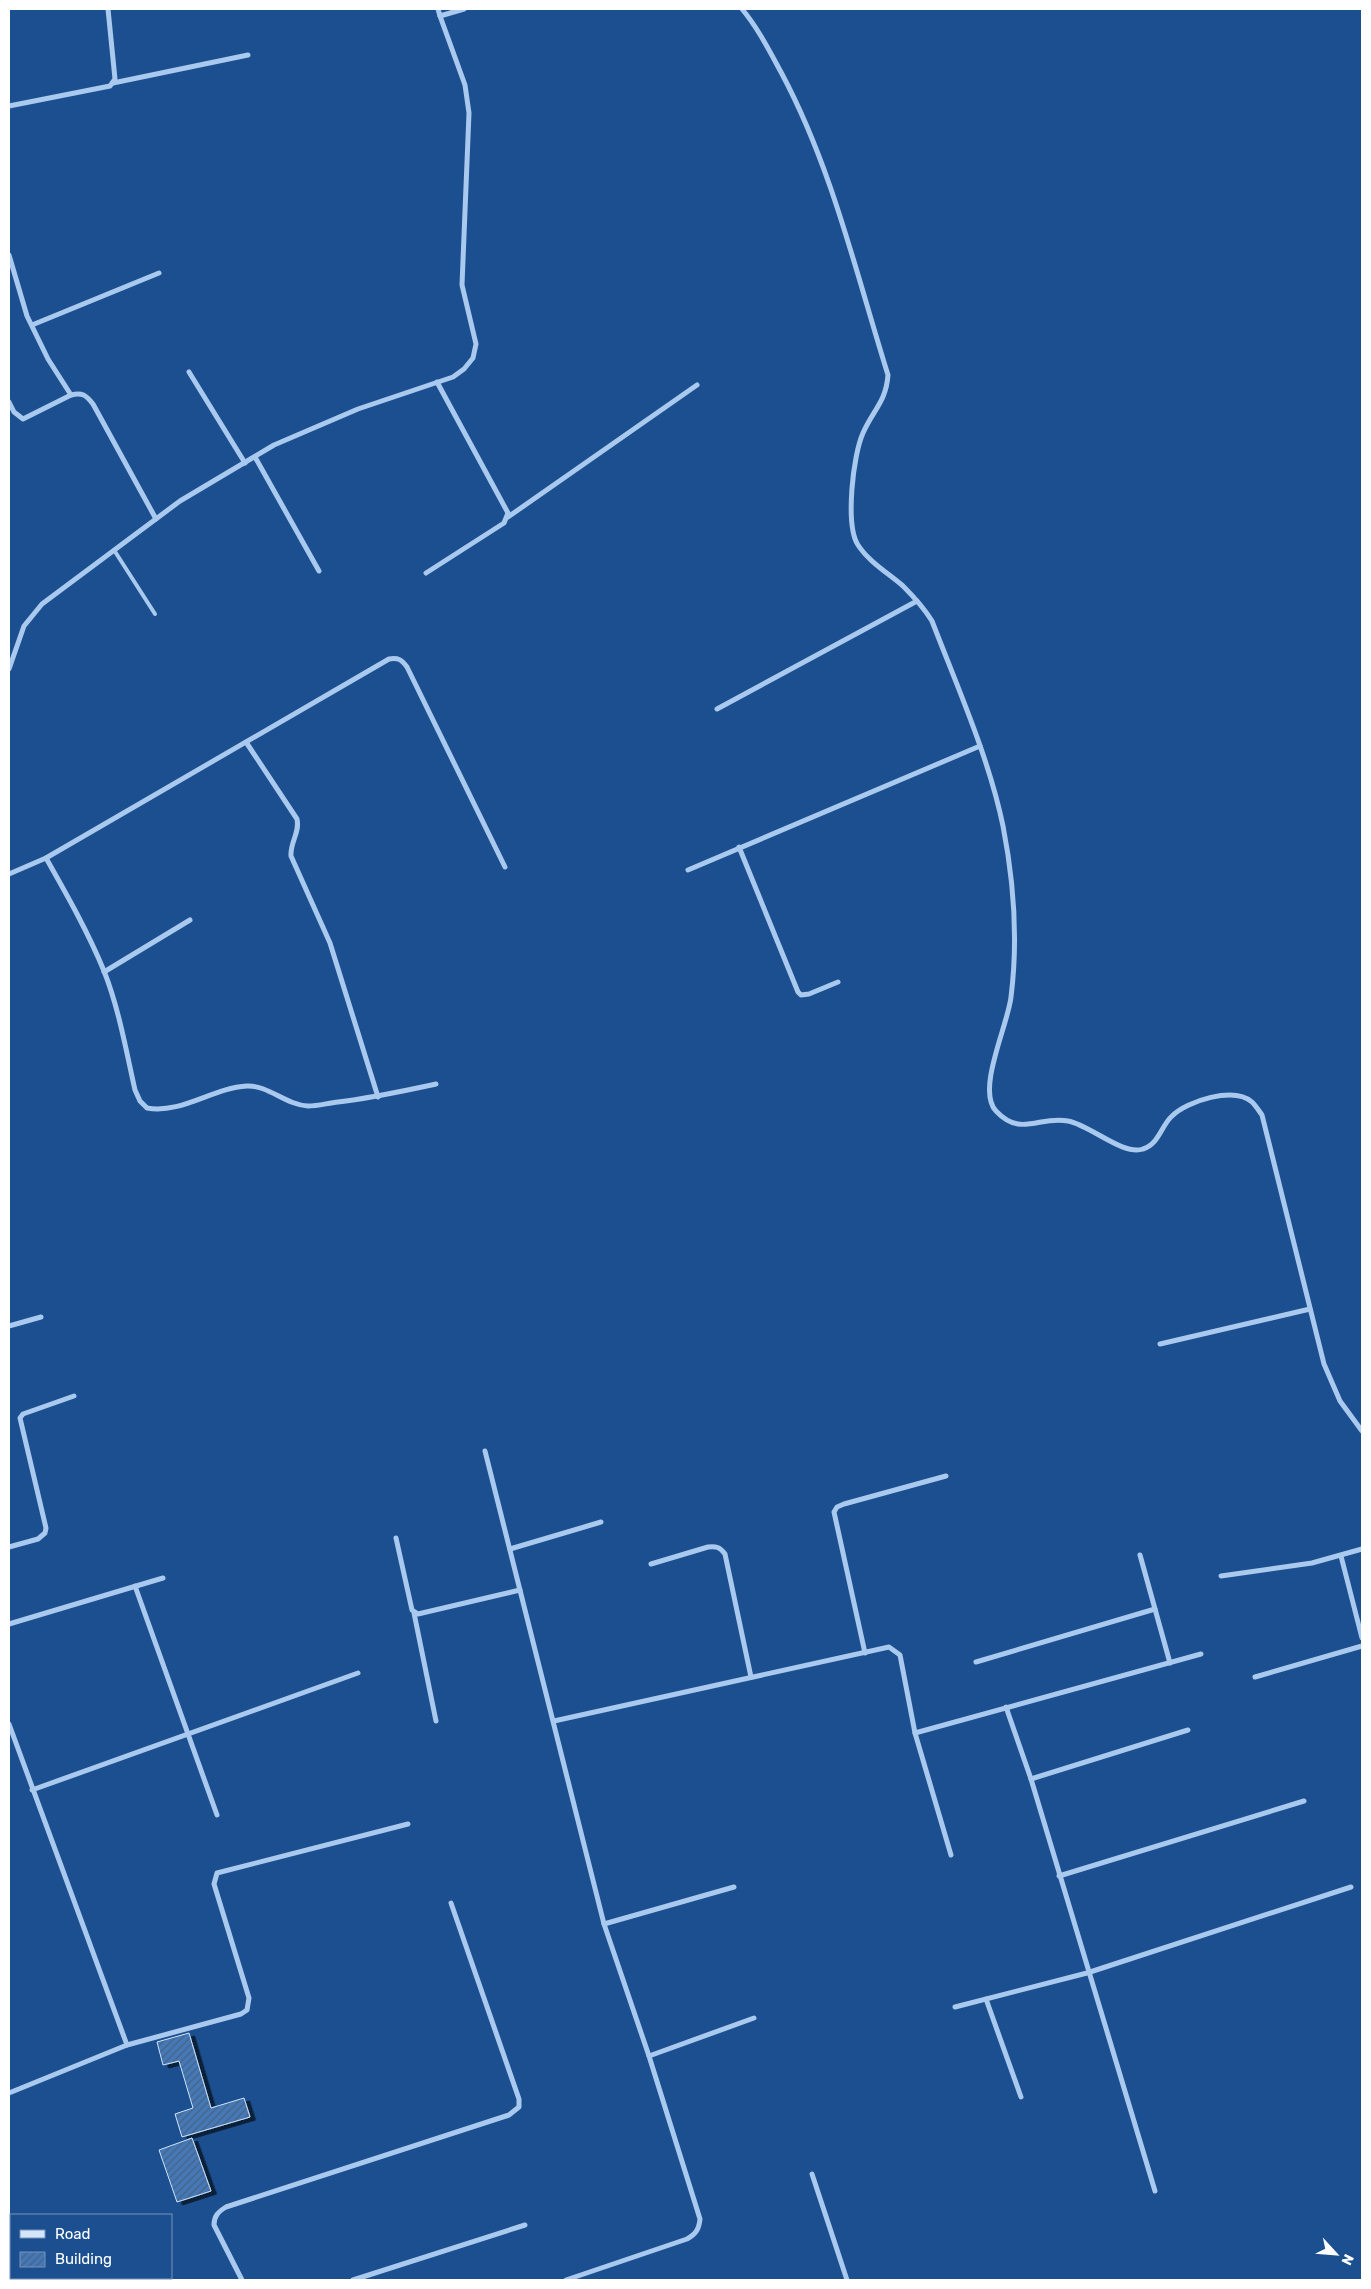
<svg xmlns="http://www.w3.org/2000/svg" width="1371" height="2289" font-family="Rubik,sans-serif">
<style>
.building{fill:url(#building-hatch);stroke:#cfe3fa;filter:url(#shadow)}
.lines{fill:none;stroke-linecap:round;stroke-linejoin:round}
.lane{stroke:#a9c9ee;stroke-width:4}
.street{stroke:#a9c9ee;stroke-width:5}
.secondary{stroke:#d6e6fa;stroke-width:10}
</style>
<defs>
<pattern id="building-hatch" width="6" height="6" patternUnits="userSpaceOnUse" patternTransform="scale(1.25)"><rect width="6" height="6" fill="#4478b7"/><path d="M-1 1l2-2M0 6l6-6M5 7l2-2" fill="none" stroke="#486282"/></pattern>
<filter id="shadow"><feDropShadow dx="5.5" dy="3" stdDeviation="0" flood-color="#0009"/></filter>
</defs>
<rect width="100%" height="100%" fill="#1b4f8f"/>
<g class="building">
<path d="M189,2033L211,2108L244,2098L250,2117L182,2137L175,2114L193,2108L179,2061L163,2065L157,2042Z"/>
<path d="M192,2138L211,2191L177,2202L159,2150Z"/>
</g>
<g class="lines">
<path class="lane" d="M114,550L155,614"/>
<g class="street">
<path d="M438,9L440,16L464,9"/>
<path d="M742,9C758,28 770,52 782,74C832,168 856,273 888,375C886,402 873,410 863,433C853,455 845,525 858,545C869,562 888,573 903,586C914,597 924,608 932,621C957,686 989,758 1003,826C1014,882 1018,941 1011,997C1008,1025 976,1090 996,1111C1021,1138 1040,1115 1068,1121C1090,1125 1123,1156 1143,1149C1159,1144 1161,1126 1172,1116C1187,1101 1234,1086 1252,1102C1256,1106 1259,1111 1262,1115L1324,1364L1340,1401L1362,1431"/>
<path d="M113,83L248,55"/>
<path d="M9,106L110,86L115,79L108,9"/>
<path d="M9,255L27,316L48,359L71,395C82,392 86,395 93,404L156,519"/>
<path d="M32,325L159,273"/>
<path d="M189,372L245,463"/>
<path d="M9,402L14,412L23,419L71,395"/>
<path d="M255,457L319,571"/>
<path d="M508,517L697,385"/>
<path d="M426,573L504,523L508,513L437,382"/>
<path d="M9,669L24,626L42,604L180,501L274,445L358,409L453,377L464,369L473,358L476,344L462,285L469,113L465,85L440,16"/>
<path d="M717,709L917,601"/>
<path d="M246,742L297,819C300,833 290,842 291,856L330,943L378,1097"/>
<path d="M739,847L798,992L801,995L809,994L838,982"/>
<path d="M46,858C67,895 88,932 104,971C119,1009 126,1050 135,1090L140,1101L147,1108C182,1114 212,1088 247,1086C268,1085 286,1105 308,1106C318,1106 328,1103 338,1102C372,1098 403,1091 436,1084"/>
<path d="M688,870L980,746"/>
<path d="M9,874L46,858L389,659C398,657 402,660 407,667L505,867"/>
<path d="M104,972L190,920"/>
<path d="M9,1326L41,1317"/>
<path d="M1160,1344L1310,1309"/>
<path d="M485,1451L604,1924L649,2056L700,2219C699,2229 696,2234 687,2239L566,2280"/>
<path d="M396,1538L412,1610L418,1614L520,1590"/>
<path d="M9,1547L38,1539L45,1533L46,1528L20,1418L23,1414L74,1396"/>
<path d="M510,1549L601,1522"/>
<path d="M1140,1555L1170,1663"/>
<path d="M1341,1556L1362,1638"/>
<path d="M651,1564L708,1547C716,1546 720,1547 725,1554L751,1677"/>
<path d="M1221,1576L1312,1563L1362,1549"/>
<path d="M135,1586L217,1815"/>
<path d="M414,1613L436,1721"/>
<path d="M9,1624L163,1578"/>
<path d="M865,1653L834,1512L837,1507L844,1504L946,1476"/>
<path d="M976,1662L1155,1609"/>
<path d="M1255,1677L1362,1646"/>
<path d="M1006,1707L1031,1779L1155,2191"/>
<path d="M554,1721L889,1647L900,1655L915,1733L951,1855"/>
<path d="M9,1724L127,2045L9,2093"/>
<path d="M915,1733L1201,1654"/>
<path d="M1031,1779L1188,1730"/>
<path d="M32,1790L358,1673"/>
<path d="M1059,1876L1304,1801"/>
<path d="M604,1924L734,1887"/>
<path d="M986,1999L1021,2097"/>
<path d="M955,2007L1087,1973L1351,1887"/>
<path d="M127,2045L241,2014L247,2010L249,1998L214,1884L217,1873L408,1824"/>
<path d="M649,2056L754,2018"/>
<path d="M812,2174L847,2280"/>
<path d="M242,2280L214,2225C214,2216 218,2212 226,2207L509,2115L519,2107V2099L451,1903"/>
<path d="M353,2280L525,2225"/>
</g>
<g class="secondary">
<path d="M9,2258L11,2262"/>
<path d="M21,2278L23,2280"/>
</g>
</g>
<rect width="1371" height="2289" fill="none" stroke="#ffffff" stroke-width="20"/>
<rect x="10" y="2214" width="162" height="65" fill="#1b4f8f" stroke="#7695bc"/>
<rect x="20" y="2230" width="25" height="8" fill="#d6e6fa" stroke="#7695bc"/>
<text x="55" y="2239" font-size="15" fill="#ffffff">Road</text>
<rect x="20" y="2252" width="25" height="15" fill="url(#building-hatch)" stroke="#7695bc"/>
<text x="55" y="2264" font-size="15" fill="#ffffff">Building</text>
<g transform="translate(1336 2254) rotate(116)" stroke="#1b4f8f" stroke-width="4" paint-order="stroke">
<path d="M0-4L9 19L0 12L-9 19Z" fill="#ffffff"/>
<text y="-8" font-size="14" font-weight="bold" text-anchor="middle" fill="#ffffff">N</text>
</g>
</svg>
